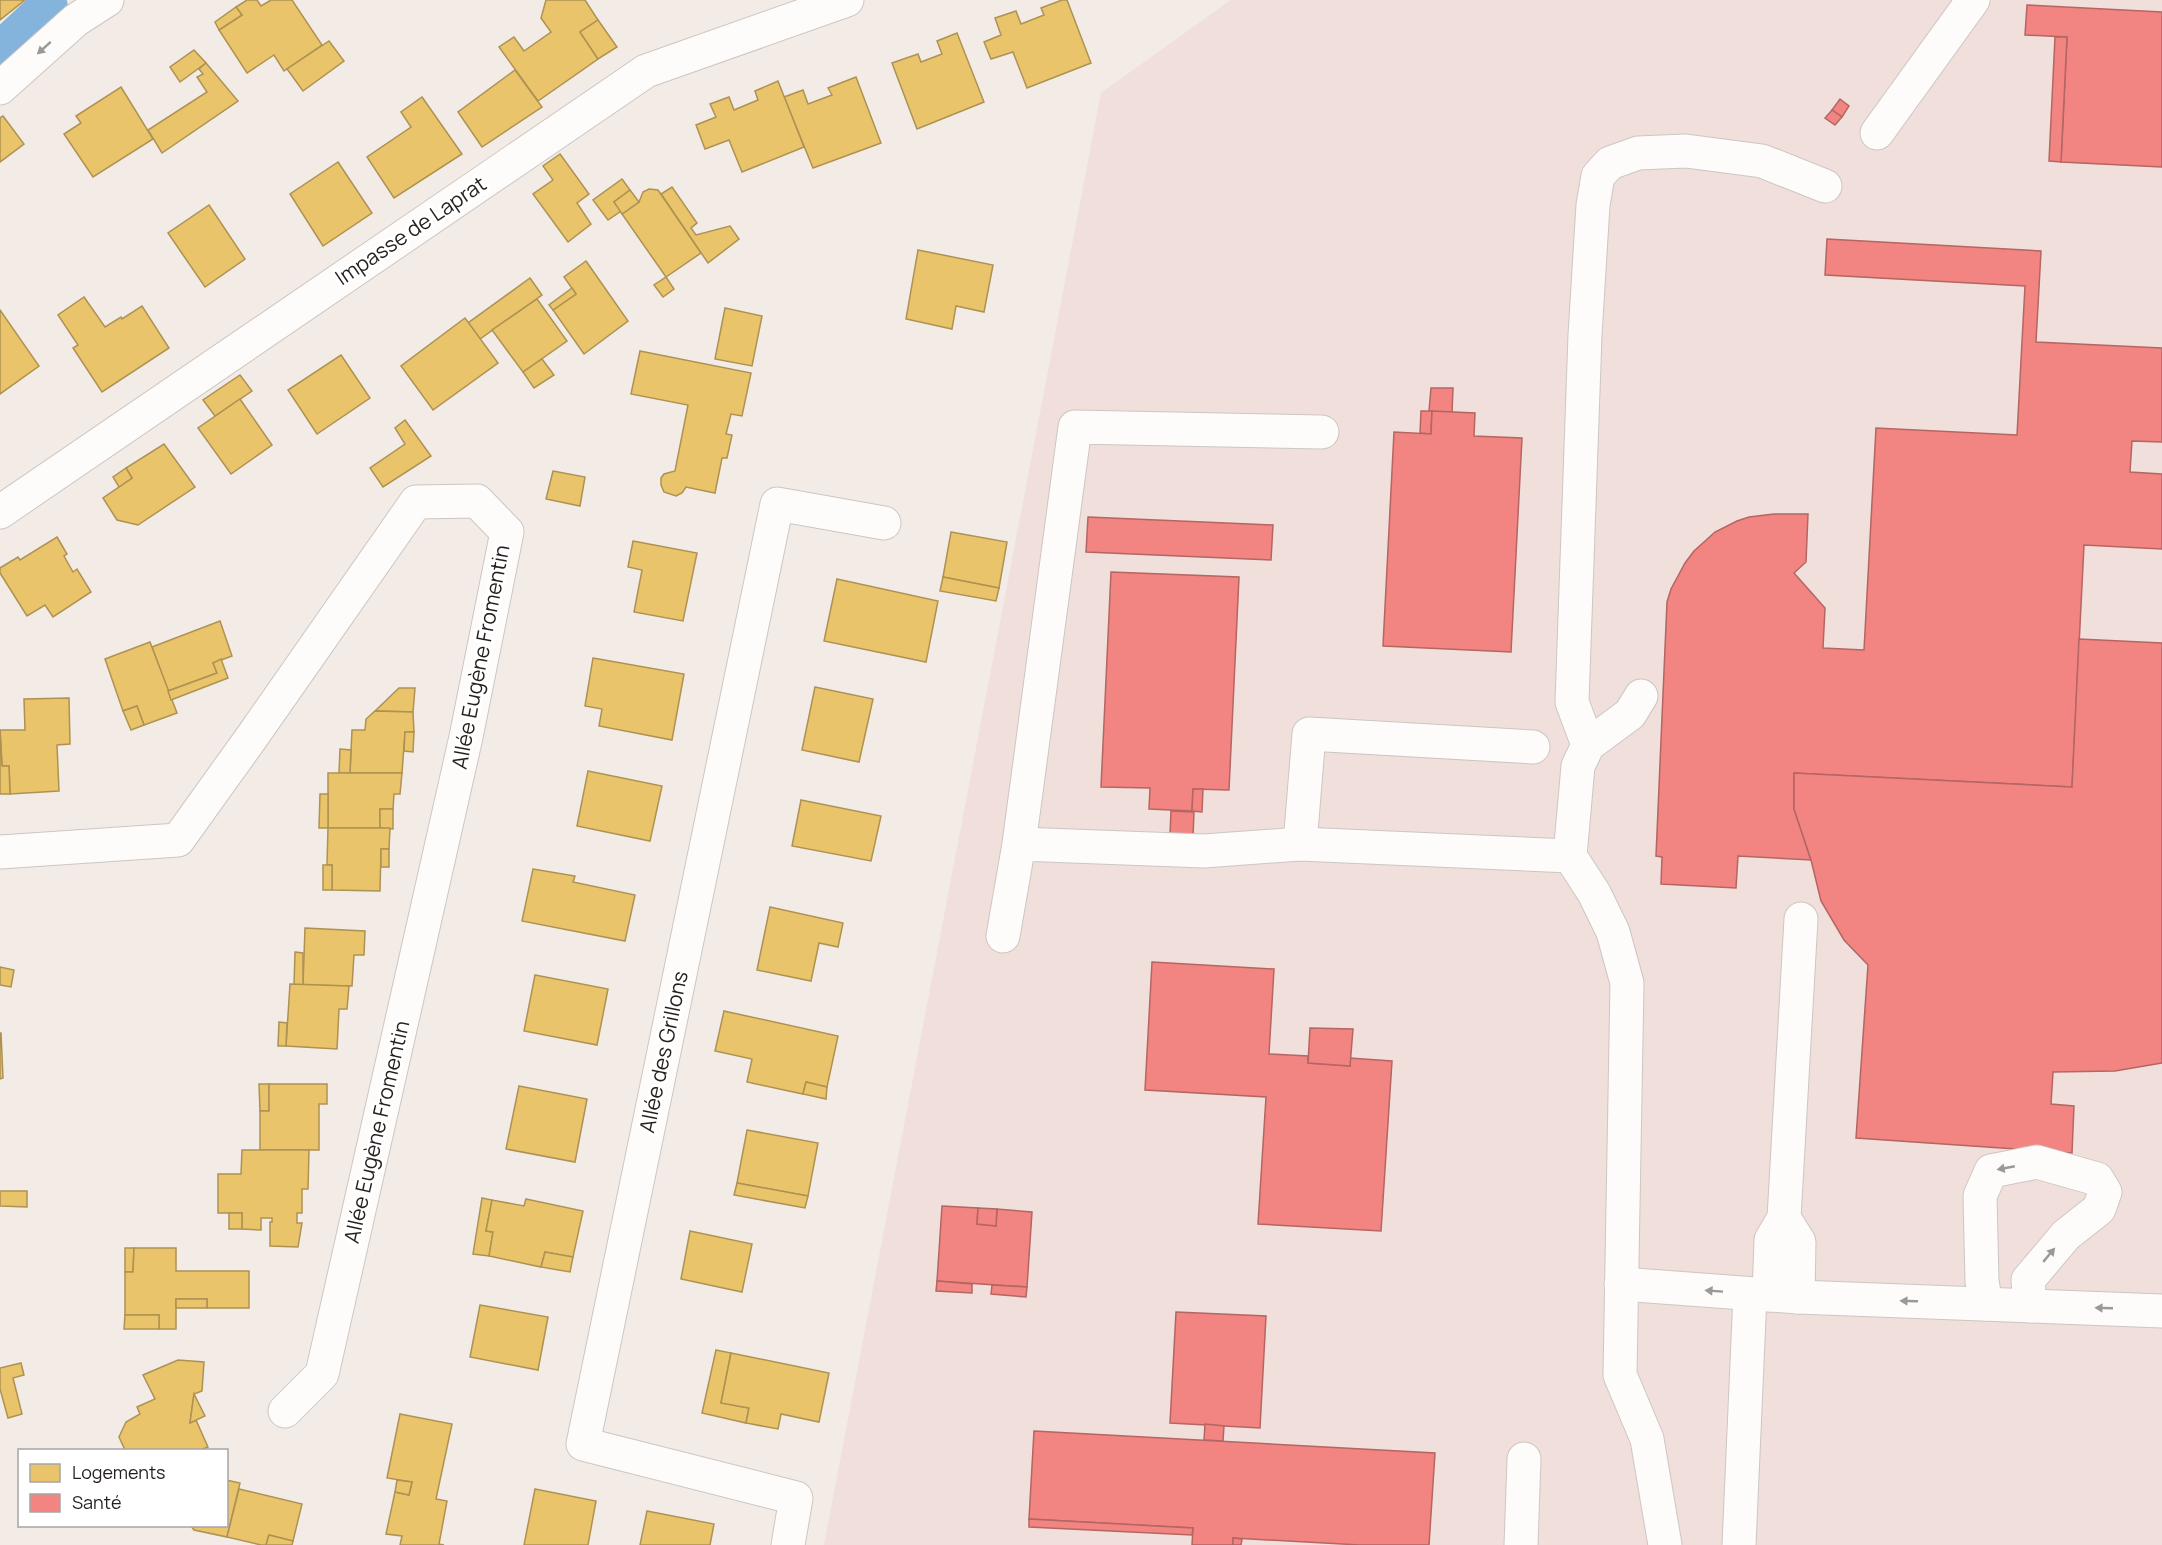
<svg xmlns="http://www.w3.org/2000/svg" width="2162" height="1545" font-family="Manrope,sans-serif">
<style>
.medical{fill:#f1dfdb}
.homes{fill:#e9c46a;stroke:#ae9253;stroke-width:1.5}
.health{fill:#f28482;stroke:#b46663;stroke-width:1.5}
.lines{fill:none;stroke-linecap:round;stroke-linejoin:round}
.canal{stroke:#84b4dc;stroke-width:40}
.minor-casing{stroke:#cdc6c2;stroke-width:35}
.minor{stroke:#fdfcfb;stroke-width:33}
.oneway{fill:#9b9997}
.labels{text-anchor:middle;stroke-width:6;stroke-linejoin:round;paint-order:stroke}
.street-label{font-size:21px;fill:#241f1c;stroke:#fff}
</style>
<rect width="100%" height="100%" fill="#f3ebe6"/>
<path class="medical" d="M1231,0H2162V1545H824L1101,93Z"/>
<g class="homes">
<path d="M0,0H25L0,20Z"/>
<path d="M247,0H257L261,6L271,0H292L322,45L284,71L274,55L247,73L219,30L242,15L236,7Z"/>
<path d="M546,0H585L598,20L580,32L598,59L538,101L499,47L514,37L524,51L551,32L541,18Z"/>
<path d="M1062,0H1067L1091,63L1027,88L1013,52L991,59L984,42L1001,35L995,18L1016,11L1021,24L1044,15L1041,8Z"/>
<path d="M236,7L242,15L219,30L215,22Z"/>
<path d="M598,20L617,47L598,59L580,32Z"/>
<path d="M957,33L984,102L917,129L892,63L918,54L921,62L942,54L937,41Z"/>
<path d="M329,41L344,61L303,91L287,69Z"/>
<path d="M194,50L206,63L180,82L170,67Z"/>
<path d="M206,63L238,101L162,153L148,130L207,92L197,77L203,74L199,69Z"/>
<path d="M515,70L542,107L482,147L458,112Z"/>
<path d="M856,77L881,143L813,168L784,97L803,90L808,104L832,95L828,88Z"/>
<path d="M778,81L804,147L742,172L729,140L705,149L696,125L716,117L710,104L729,97L734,110L758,100L755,91Z"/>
<path d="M121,87L153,139L93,177L64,134L81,123L76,116Z"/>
<path d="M422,97L462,154L394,198L367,157L411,127L401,112Z"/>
<path d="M3,116L24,144L0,162V118Z"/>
<path d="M560,154L589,194L577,203L591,224L568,242L533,194L553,180L543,166Z"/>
<path d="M338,162L372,213L323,246L290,194Z"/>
<path d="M622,179L630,190L614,202L621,211L608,220L593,200Z"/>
<path d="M672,187L697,223L691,228L696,235L730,226L739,239L708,263L661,194Z"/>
<path d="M649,189L658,190L701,253L666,277L622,214L639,202L643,192Z"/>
<path d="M630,190L639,202L622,214L614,202Z"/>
<path d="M209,205L245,259L205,287L168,233Z"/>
<path d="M918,250L993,265L984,312L956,306L952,329L906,319Z"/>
<path d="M586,261L628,321L584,354L553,310L576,294L564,277Z"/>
<path d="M666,277L674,289L663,297L654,285Z"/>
<path d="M530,278L542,295L480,339L468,323Z"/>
<path d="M572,288L576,294L553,310L549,305Z"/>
<path d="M84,297L105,327L121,317L122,319L142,306L169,348L102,392L73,348L78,345L58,315Z"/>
<path d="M537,299L567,341L523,372L492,330Z"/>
<path d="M725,308L762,316L752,366L715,359Z"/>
<path d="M0,310L39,366L0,394Z"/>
<path d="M465,318L498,363L433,410L401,366Z"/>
<path d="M640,351L751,373L742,416L731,414L726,434L732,435L727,458H722L715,493L686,487L682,493L676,496L664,492L661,485V478L664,474L675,471L688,405L631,394Z"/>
<path d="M341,355L370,398L317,434L288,390Z"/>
<path d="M542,359L554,375L534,388L523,372Z"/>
<path d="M240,375L252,391L215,416L203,400Z"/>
<path d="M240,399L272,445L231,474L198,428Z"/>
<path d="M405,420L431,456L383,487L370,468L405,444L395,428Z"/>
<path d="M164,444L195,487L138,525L117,520L103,498L132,478L126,468Z"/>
<path d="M126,468L132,478L119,487L113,477Z"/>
<path d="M553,471L585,477L580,506L546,499Z"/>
<path d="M951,532L1007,542L999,588L943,577Z"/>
<path d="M57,537L67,554L64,556L73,572L77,569L91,592L53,617L45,605L27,616L0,573V568L18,557L20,560Z"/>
<path d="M633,541L697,553L683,621L634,612L642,570L628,567Z"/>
<path d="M943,577L999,588L996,601L940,591Z"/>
<path d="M837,579L938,601L926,662L824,641Z"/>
<path d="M220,621L232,656L213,663L217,673L168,691L152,647Z"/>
<path d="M150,642L177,713L144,725L137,706L123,711L105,659Z"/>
<path d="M593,658L684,674L672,740L599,726L602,709L585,706Z"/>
<path d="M221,659L228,678L171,700L168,691L217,673L213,663Z"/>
<path d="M815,687L873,699L859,762L802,750Z"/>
<path d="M399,688H415L413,712L375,711Z"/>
<path d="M69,698L70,744L57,745L59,791L10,794L9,766H2L0,730H25L24,699Z"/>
<path d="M137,706L144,725L131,730L123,711Z"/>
<path d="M375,711L413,712L414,732H405L402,773H350L352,730H365L366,719Z"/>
<path d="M0,730L2,766H9L10,794H0Z"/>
<path d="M405,732H414L413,752L404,751Z"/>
<path d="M340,749L351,750L350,773H339Z"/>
<path d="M588,771L662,786L650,841L577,826Z"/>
<path d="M328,773H402L400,794H394L393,809H380V828H328Z"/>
<path d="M320,794H328V828H319Z"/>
<path d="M801,800L881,816L871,861L792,846Z"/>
<path d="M380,809H393V829L380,828Z"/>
<path d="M328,828H390L389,849H381L380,891L332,890V865H327Z"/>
<rect x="381" y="849" width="8" height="18"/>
<rect x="323" y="865" width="9" height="25"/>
<path d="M533,869L575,876L573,882L635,895L625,941L522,921Z"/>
<path d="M770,907L843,923L838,947L819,943L811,981L757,970Z"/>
<path d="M305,928L365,931L364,955H354L352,986L303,985Z"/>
<path d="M295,952L303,953V985H294Z"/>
<path d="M0,967L14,970L11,987L0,985Z"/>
<path d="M535,975L608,989L597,1045L524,1031Z"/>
<path d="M290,984L349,986L347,1009H339L337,1049L286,1046Z"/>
<path d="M724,1011L838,1036L827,1087L806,1082L803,1094L747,1082L752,1059L715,1051Z"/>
<path d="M279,1022L287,1023L286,1046H278Z"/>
<path d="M1,1033L3,1078L0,1079V1033Z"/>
<path d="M806,1082L827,1087L826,1099L803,1094Z"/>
<path d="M259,1084H269V1111H260Z"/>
<path d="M269,1084H327V1104H319V1150H260V1111H269Z"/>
<path d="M519,1086L587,1099L575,1162L506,1149Z"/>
<path d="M747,1130L818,1143L808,1196L737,1183Z"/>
<path d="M242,1150H309L308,1189H302V1213H297V1223H302L298,1247L270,1246V1222H272V1218H261V1230L242,1229V1213H218V1174H241Z"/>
<path d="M737,1183L808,1196L805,1208L734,1195Z"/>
<path d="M0,1191H27V1207L0,1206Z"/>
<path d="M482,1198L492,1200L486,1231L493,1232L489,1256L473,1254Z"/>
<path d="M526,1199L583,1211L573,1257L545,1252L541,1267L489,1256L493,1232L486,1231L492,1200L524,1206Z"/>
<rect x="229" y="1213" width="13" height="16"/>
<path d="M690,1231L752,1244L742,1292L681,1279Z"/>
<path d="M125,1248H134L133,1272H125Z"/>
<path d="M134,1248H176V1271H249V1308H207V1299H176V1329H159V1315H125V1272H133Z"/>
<path d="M545,1252L573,1257L570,1272L541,1267Z"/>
<rect x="176" y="1299" width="31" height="9"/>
<path d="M480,1305L548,1317L538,1370L470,1357Z"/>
<path d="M125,1315H159V1329H124Z"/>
<path d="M716,1350L731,1353L721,1403L749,1408L746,1423L702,1413Z"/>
<path d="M731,1353L829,1373L819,1422L781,1414L778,1429L746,1423L749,1408L721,1403Z"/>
<path d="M178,1360L204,1362L202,1391L194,1394L190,1423L196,1420L208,1447L200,1450H125L119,1437L126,1422L140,1414L137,1407L155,1399L143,1375Z"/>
<path d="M21,1363L24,1375L13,1378L22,1414L8,1418L0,1389V1368Z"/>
<path d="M194,1394L205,1416L190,1423Z"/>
<path d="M400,1414L452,1424L436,1499L447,1501L439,1544L444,1545H400L402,1536L386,1534L395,1492L409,1495L412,1482L387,1478Z"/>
<path d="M226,1480L240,1483L227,1537L194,1530L191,1526H226Z"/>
<path d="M397,1480L412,1482L409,1495L395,1492Z"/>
<path d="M239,1489L302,1504L293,1541L269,1535L266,1545H261L227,1537Z"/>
<path d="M535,1489L596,1501L588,1545H524Z"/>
<path d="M647,1511L714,1524L710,1545H640Z"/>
<path d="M269,1535L293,1541L292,1545H266Z"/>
</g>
<g class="health">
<path d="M2027,5L2162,12V167L2061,162L2067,37L2025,35Z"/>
<path d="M2055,37H2067L2061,162L2049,161Z"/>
<path d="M1840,99L1849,106L1842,117L1832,110Z"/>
<path d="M1832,110L1842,117L1835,125L1825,118Z"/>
<path d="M1827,239L2041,251L2036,342L2162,348V442L2132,441L2130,472L2162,474V549L2084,545L2072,787L1794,773V809L1811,860L1738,856L1736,888L1661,884L1662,857L1656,856L1667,602L1671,589L1685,563L1694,551L1715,532L1737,521L1749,517L1774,514H1808L1806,562L1794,573L1825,608L1823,648L1864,650L1876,428L2017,435L2025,286L1825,275Z"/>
<path d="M1431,388H1453L1452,413L1429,411Z"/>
<path d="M1421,411H1432L1431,434L1420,433Z"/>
<path d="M1432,411L1475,413L1474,436L1522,438L1511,652L1383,646L1394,432L1431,434Z"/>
<path d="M1088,517L1273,525L1271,560L1086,552Z"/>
<path d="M1111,572L1239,577L1229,790L1193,789L1192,811L1149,809L1150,788L1101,787Z"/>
<path d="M2079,639L2162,643V1063L2115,1071L2053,1072L2051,1104L2074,1106L2072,1153L1856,1138L1868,965L1844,940L1821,901L1811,860L1794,809V773L2072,787Z"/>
<path d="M1193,789H1203L1202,812L1192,811Z"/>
<path d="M1171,811L1194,812L1193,837L1170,835Z"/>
<path d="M1152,962L1274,969L1269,1054L1308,1056V1063L1350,1066V1058L1392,1061L1381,1231L1258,1224L1266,1097L1145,1090Z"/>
<path d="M1310,1028L1353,1029L1350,1066L1308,1063Z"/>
<path d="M942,1206L978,1208L977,1224L996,1226L997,1209L1032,1212L1027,1287L937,1281Z"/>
<path d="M978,1208L997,1209L996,1226L977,1224Z"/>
<path d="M937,1281L972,1284V1293L936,1291Z"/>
<path d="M992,1285L1027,1287L1026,1297L991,1294Z"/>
<path d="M1176,1312L1266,1316L1260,1428L1170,1423Z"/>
<path d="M1205,1424L1224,1426L1223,1441L1204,1440Z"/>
<path d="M1034,1431L1435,1453L1429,1545H1360L1233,1538V1545H1192L1193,1528L1029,1519Z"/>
<path d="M1029,1519L1193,1528L1192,1535L1029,1527Z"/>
<path d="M1233,1538L1242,1539L1241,1545H1233Z"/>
</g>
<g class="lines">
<path class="canal" d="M0,52L48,7"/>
<g class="minor-casing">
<g id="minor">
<path d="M0,88L76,20L107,0"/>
<path d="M1877,133L1973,0"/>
<path d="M0,512L646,71L847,0"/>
<path d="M1641,696L1630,714L1588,745L1578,766L1570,856L1594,893L1613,932L1627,983L1620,1375L1647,1439L1665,1545"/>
<path d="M1588,745L1572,702L1585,335L1593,205L1598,176L1610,163L1638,153L1686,151L1762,161L1825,186"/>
<path d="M1019,844L1075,427L1322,432"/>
<path d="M1300,844L1309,734L1533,747"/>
<path d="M0,852L178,840L254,734L416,502L477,501L507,532L466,737L322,1374L285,1411"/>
<path d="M1003,936L1019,844L1204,851L1300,844L1570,856"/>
<path d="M1784,1218L1801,919"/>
<path d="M1621,1284L1798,1297L2162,1311"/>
<path d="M1769,1295L1771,1240L1784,1218L1799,1242L1798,1297"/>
<path d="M1986,1304L1982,1281L1980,1196L1991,1171L2037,1162L2097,1179L2105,1192L2099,1209L2066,1235L2028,1280L2030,1306"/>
<path d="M788,1545L796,1498L583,1444L777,504L884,523"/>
<path d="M1521,1545L1524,1459"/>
<path d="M1739,1545L1750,1295"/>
</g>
</g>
<use href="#minor" class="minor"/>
</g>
<defs><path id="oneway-solid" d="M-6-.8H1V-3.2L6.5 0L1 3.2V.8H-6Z" transform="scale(1.5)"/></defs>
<g class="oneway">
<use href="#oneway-solid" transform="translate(44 48) rotate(138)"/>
<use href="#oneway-solid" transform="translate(2006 1168) rotate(169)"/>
<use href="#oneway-solid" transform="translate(2049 1255) rotate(-50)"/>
<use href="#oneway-solid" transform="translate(1714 1291) rotate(-176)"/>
<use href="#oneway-solid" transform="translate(1909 1301) rotate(-178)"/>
<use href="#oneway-solid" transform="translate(2104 1308) rotate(-178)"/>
</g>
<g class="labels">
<g class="street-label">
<text transform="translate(411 231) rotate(-34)" y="7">Impasse de Laprat</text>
<text transform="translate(481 657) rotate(-79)" y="7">Allée Eugène Fromentin</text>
<text transform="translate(664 1052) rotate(-78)" y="7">Allée des Grillons</text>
<text transform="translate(377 1132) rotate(-77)" y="7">Allée Eugène Fromentin</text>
</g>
</g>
<rect x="18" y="1449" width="210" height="78" fill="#ffffff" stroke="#a7a5a4" stroke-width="1.5"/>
<rect x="30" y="1464" width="30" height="18" fill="#e9c46a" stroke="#a7a5a4" stroke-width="1.5"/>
<text x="72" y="1479" font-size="18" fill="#241f1c">Logements</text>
<rect x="30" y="1494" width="30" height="18" fill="#f28482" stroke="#a7a5a4" stroke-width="1.5"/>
<text x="72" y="1509" font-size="18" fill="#241f1c">Santé</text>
</svg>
